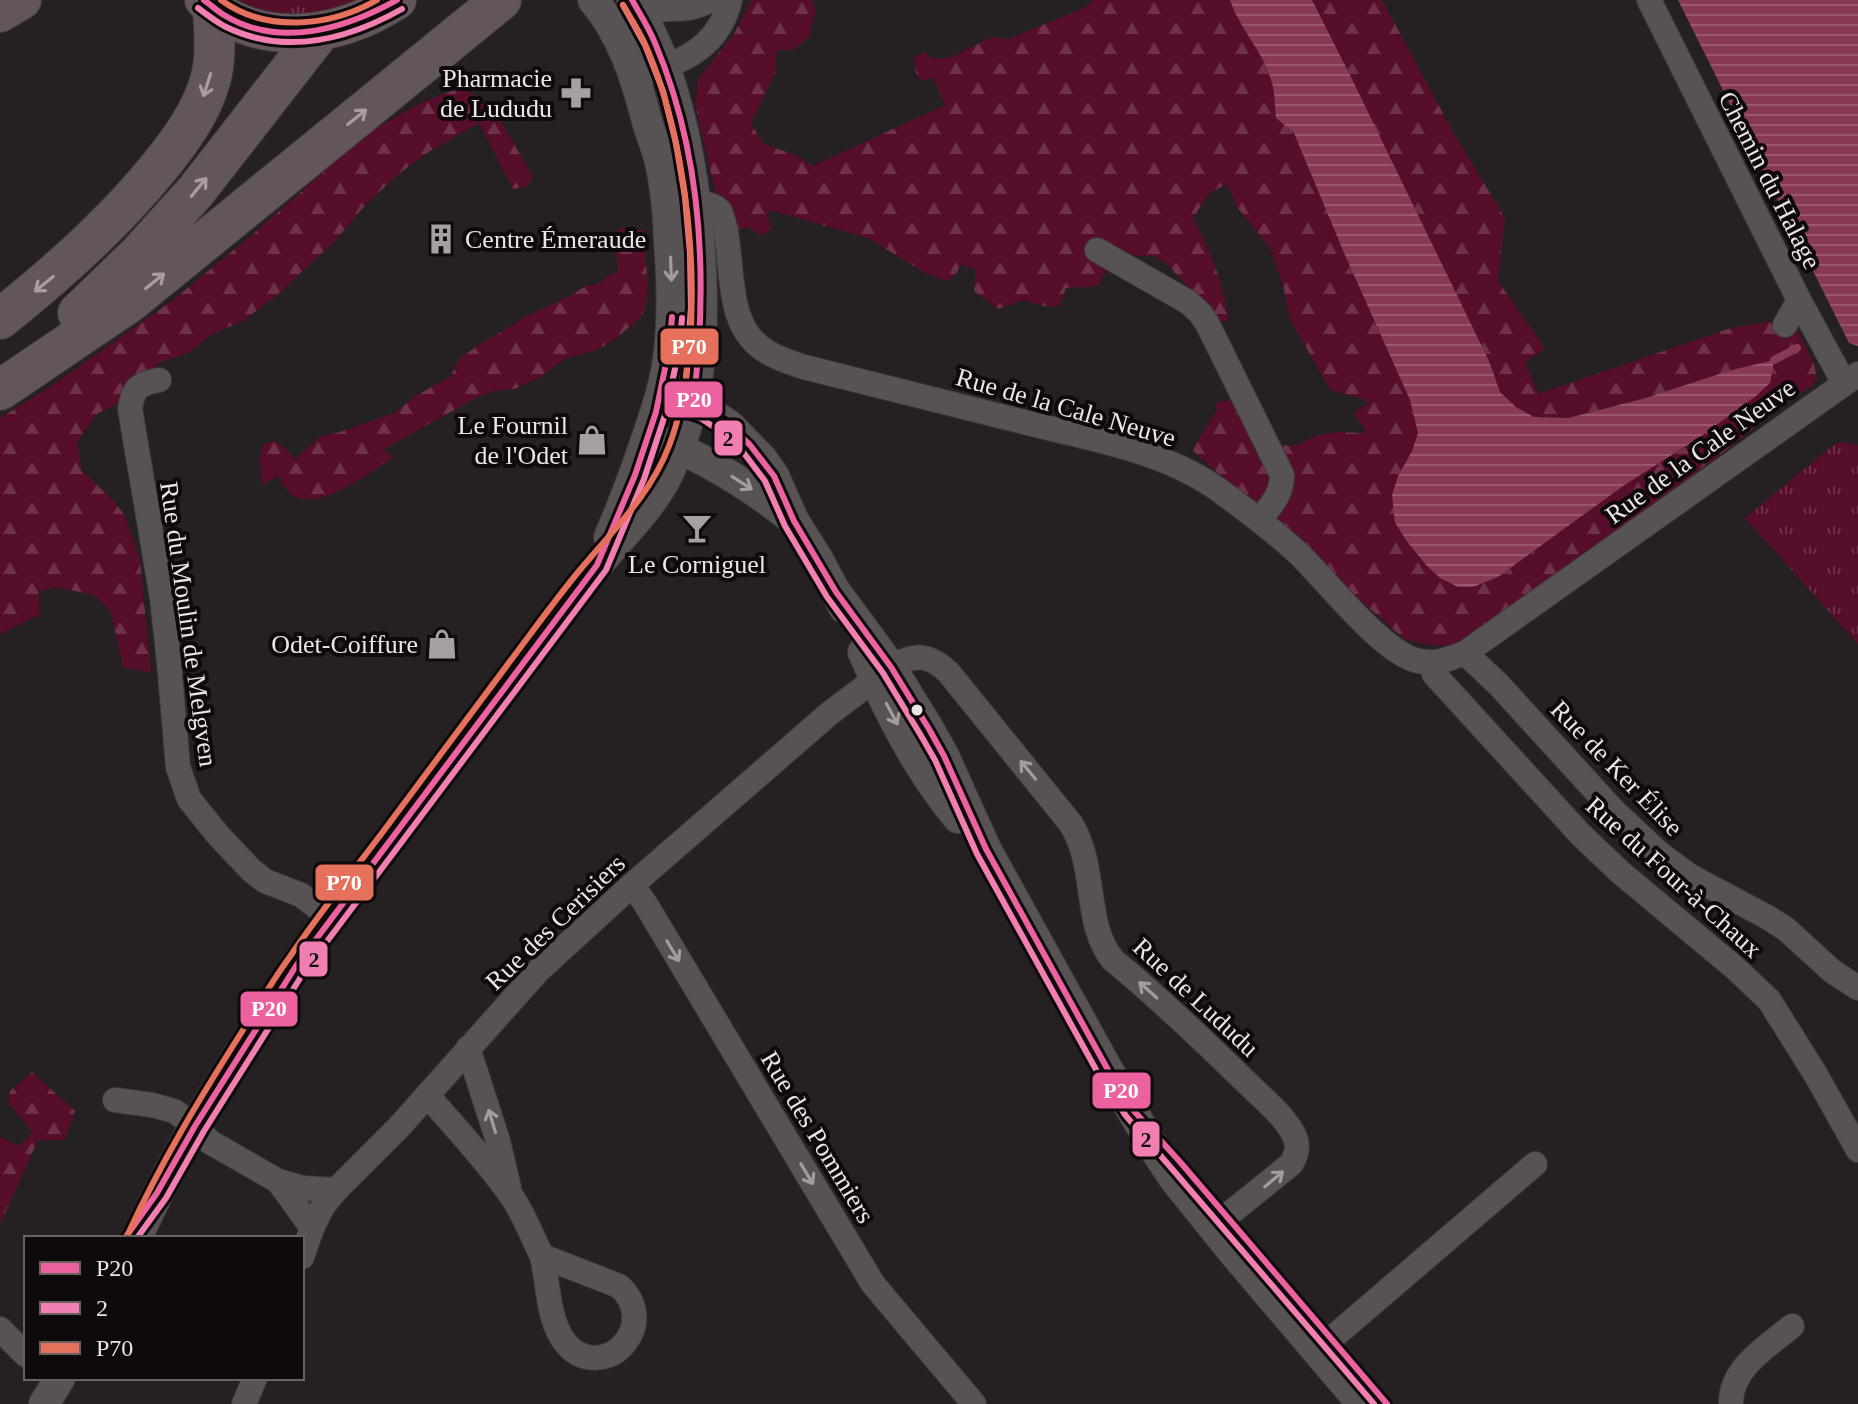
<svg xmlns="http://www.w3.org/2000/svg" width="1858" height="1404" font-family="Georgia,serif">
<style>
.grass{fill:url(#grass-tufts)}
.forest{fill:url(#forest-firs)}
.water{fill:url(#water-rules)}
.lines{fill:none;stroke-linecap:round;stroke-linejoin:round}
.stream{stroke:#883953;stroke-width:8}
.minor-casing{stroke:#3e3a3b;stroke-width:26}
.tertiary-casing{stroke:#3e3a3b;stroke-width:32}
.primary-casing{stroke:#3e3a3b;stroke-width:40}
.trunk-casing{stroke:#3e3a3b;stroke-width:42}
.minor{stroke:#575253;stroke-width:24}
.tertiary{stroke:#575253;stroke-width:30}
.primary{stroke:#62565a;stroke-width:38}
.trunk{stroke:#63565a;stroke-width:40}
.bus-1-casing{stroke:#0e090a;stroke-width:12}
.bus-2-casing{stroke:#0e090a;stroke-width:12}
.bus-3-casing{stroke:#0e090a;stroke-width:12}
.bus-1{stroke:#ec619f;stroke-width:6}
.bus-2{stroke:#f27fb2;stroke-width:6}
.bus-3{stroke:#e5705b;stroke-width:6}
.oneway{stroke:#a89ea0}
.oneway2{stroke:#a29c9c}
.bus-dot{fill:#ece5e6;stroke:#0e090a;stroke-width:3}
.labels{text-anchor:middle;stroke-width:8;stroke-linejoin:round;paint-order:stroke}
.poi-label{font-size:26px;fill:#ece5e6;stroke:#0e090a;text-anchor:end}
.street-label{font-size:26px;fill:#ece5e6;stroke:#0e090a}
.line-badge{stroke:#0e090a;stroke-width:3}
.badge-label{font-size:22px;text-anchor:middle;font-weight:bold;fill:#fff}
.pale-badge-label{font-size:22px;text-anchor:middle;font-weight:bold;fill:#111}
</style>
<defs>
<pattern id="grass-tufts" width="24" height="20" patternUnits="userSpaceOnUse" patternTransform="scale(2)"><rect width="24" height="20" fill="#570d2c"/><path d="M3 7l-1-3M5 7V3M7 7l1-3M15 17l-1-3M17 17v-4M19 17l1-3" fill="none" stroke="#6f304b"/></pattern>
<pattern id="forest-firs" width="22" height="20" patternUnits="userSpaceOnUse" patternTransform="scale(2)"><rect width="22" height="20" fill="#570d2c"/><path d="M5 1l3.5 6h-7zM16 11l3.5 6h-7z" fill="#6f304b"/></pattern>
<pattern id="water-rules" width="6" height="5" patternUnits="userSpaceOnUse" patternTransform="scale(2)"><rect width="6" height="5" fill="#883953"/><path d="M0 2.5h6" fill="none" stroke="#99566c"/></pattern>
</defs>
<rect width="100%" height="100%" fill="#252021"/>
<g class="grass">
<path d="M238,0H361L299,19L271,14Z"/>
<path d="M1837,442L1858,445V644L1745,518Z"/>
</g>
<g class="forest">
<path d="M752,0H811L816,11L808,38L793,50H777L775,73L751,123L763,144L793,154L813,166L945,105L933,77L921,81L916,73L914,58L925,52L932,59L949,58L992,37L1009,39L1084,8L1094,0H1230C1239,28 1263,51 1271,80C1275,91 1275,106 1276,118L1294,133L1344,253L1410,400L1419,434L1412,451L1398,476L1409,544L1426,565L1440,578L1457,587H1473L1498,577L1623,486L1685,447L1706,465L1475,635L1457,646L1430,645L1404,639L1192,450L1217,410L1215,403L1230,400L1238,411L1256,444L1296,446L1315,436L1334,432L1365,433L1364,427L1354,415L1357,410L1369,403L1362,399L1330,390L1290,319L1283,285L1270,248L1237,207L1227,184L1209,193L1193,218C1211,254 1223,279 1228,321H1218L1211,309L1189,288L1170,267L1155,256H1140L1102,249L1107,269L1098,286L1066,288L1059,305L1047,307L1023,300L998,309L974,291L976,270L961,264L955,276L947,281L925,273L868,238L774,211L768,212L771,230L760,235L747,227L737,230L716,195L695,104L698,79L734,34Z"/>
<path d="M1312,0H1382L1453,132L1505,218L1498,281L1545,348L1525,362L1538,394L1731,328L1768,322L1781,323L1786,331L1797,330L1814,364L1817,378L1814,384L1774,412L1708,464L1686,446L1756,396L1732,370L1642,399L1568,418L1534,417L1516,407L1500,392L1489,361L1350,75Z"/>
<path d="M462,87L494,109L533,177L528,186L513,189L479,123L430,151L401,172L367,203L335,241L276,296L244,320L211,335L188,353L161,362L117,404L98,413L77,441L82,471L114,501L125,516L140,559L151,673L123,667L111,612L94,595L55,587L39,591L40,614L0,634V418L50,387L173,300L258,230L369,132L421,103Z"/>
<path d="M622,227L643,231L648,285L647,301L642,316L613,341L594,351L564,359L541,377L514,389L496,390L478,397L384,449L393,458C368,472 316,517 289,492C284,488 281,481 278,476L262,485L260,457L263,444L275,441L288,451L295,459L321,436L337,433L394,413L414,397L451,376L459,359L479,345L527,316L572,295L584,287L602,282L607,276L618,272L615,234Z"/>
<path d="M32,1072L75,1111L64,1140H38L0,1224V1137L19,1146L33,1132L8,1103L10,1091Z"/>
</g>
<g class="water">
<path d="M1230,0H1312L1350,75L1489,361L1500,392L1516,407L1534,417L1568,418L1642,399L1732,370L1774,360L1770,383L1756,396L1700,437L1623,486L1498,577L1473,587H1458L1440,578L1426,565L1409,544L1395,523L1392,495L1398,476L1412,451L1418,433L1410,400L1344,253L1294,133L1276,118C1275,106 1275,91 1271,80C1263,51 1239,28 1230,0Z"/>
<path d="M1678,0H1858V346L1849,343Z"/>
</g>
<g class="lines">
<path class="stream" d="M1774,360L1797,348"/>
<g class="minor-casing">
<g id="minor">
<path d="M1649,0L1799,300L1844,383"/>
<path d="M626,25C633,21 642,15 650,12C672,5 687,14 710,0"/>
<path d="M634,77C678,63 718,51 730,0"/>
<path d="M681,210C695,204 708,199 720,211C738,256 719,326 769,353C779,359 792,363 804,367C878,385 953,404 1028,423C1091,439 1161,450 1216,488C1245,509 1275,531 1301,556C1329,584 1378,646 1412,659C1431,666 1447,660 1465,653L1858,374"/>
<path d="M1097,250L1188,302L1200,313L1207,323L1282,475C1282,494 1271,506 1259,520"/>
<path d="M1785,325L1799,300"/>
<path d="M159,380C138,384 133,388 130,409L162,598L169,662L178,767L189,799L218,835L251,870L265,881L301,895L331,918"/>
<path d="M1465,653L1498,684L1614,811L1660,854L1690,876L1767,917L1786,929L1832,971L1858,988"/>
<path d="M1430,662L1434,674L1581,835L1620,872L1735,968L1769,1000L1816,1075L1858,1150"/>
<path d="M632,885L645,903L873,1284L974,1404"/>
<path d="M468,1048L498,1141L509,1188"/>
<path d="M427,1095C455,1127 485,1159 510,1194C523,1212 531,1234 541,1254C544,1261 544,1270 546,1278C549,1300 552,1330 569,1347C584,1362 609,1361 623,1345C640,1326 637,1302 619,1286L542,1256"/>
<path d="M115,1100L152,1105L174,1111L195,1126L210,1142L278,1181L303,1188L336,1190"/>
<path d="M278,1181L312,1228"/>
<path d="M302,1257L312,1228L323,1206L336,1190L399,1127L537,972L632,885L830,713L891,667C914,653 930,654 949,673L1071,824C1098,868 1083,924 1113,960C1159,998 1202,1039 1245,1081C1261,1097 1284,1115 1294,1135C1299,1146 1297,1155 1291,1164L1213,1227"/>
<path d="M0,1329L26,1355"/>
<path d="M1317,1351L1535,1164"/>
<path d="M1731,1401C1732,1367 1768,1346 1792,1326"/>
<path d="M244,1404L255,1378"/>
</g>
</g>
<g class="tertiary-casing">
<g id="tertiary">
<path d="M593,0C622,34 636,78 647,121C651,135 657,149 660,162C666,188 668,215 669,241C672,278 673,315 669,351C666,382 656,411 646,440C635,473 623,505 609,537"/>
<path d="M673,400L707,410L730,426L763,460L774,476L794,521L818,559L844,608"/>
<path d="M660,441C708,459 750,486 791,518"/>
<path d="M836,592L891,667L929,729L944,756L986,849L1108,1070L1157,1153L1175,1180L1233,1252L1362,1404"/>
<path d="M863,652C887,710 918,770 958,818"/>
<path d="M137,1238C167,1170 205,1107 245,1045C262,1019 278,992 295,966C322,927 352,890 381,851C432,783 483,714 535,645C556,617 577,587 601,561C625,532 654,505 670,470C683,442 692,412 697,382C712,277 693,88 632,0"/>
<path d="M44,1404L60,1378"/>
</g>
</g>
<g class="primary-casing">
<g id="primary">
<path d="M204,0C259,50 339,38 397,0"/>
<path d="M0,13L22,0"/>
</g>
</g>
<g class="trunk-casing">
<g id="trunk">
<path d="M78,313L139,254L196,191L319,33"/>
<path d="M0,319C58,273 113,224 160,166C180,141 201,113 210,81C217,58 214,32 213,8"/>
<path d="M0,390L130,302L501,0"/>
</g>
</g>
<use href="#minor" class="minor"/>
<use href="#tertiary" class="tertiary"/>
<use href="#primary" class="primary"/>
<use href="#trunk" class="trunk"/>
<g class="bus-1-casing">
<g id="bus-1">
<path d="M204,0C211,5 217,11 224,15C279,49 345,29 397,0"/>
<path d="M632,0C640,14 649,28 655,43C703,156 708,285 693,405L707,410L730,426L750,445L774,476L794,521L836,592L891,667L929,729L944,756L986,849L1108,1070L1134,1111L1181,1163L1387,1404"/>
<path d="M125,1238L157,1193L195,1126L296,966L597,565L635,475L656,412L669,349L672,317"/>
</g>
</g>
<g class="bus-2-casing">
<g id="bus-2">
<path d="M623,5L645,45L663,91L676,143L685,197L690,253L691,307L684,409L688,414L702,419L724,434L743,452L765,481L785,526L827,597L883,673L920,734L935,760L977,854L1099,1075L1126,1116L1173,1170L1374,1404"/>
<path d="M198,8C206,14 215,21 224,26C284,56 347,40 402,9"/>
<path d="M137,1238L166,1198L204,1131L304,972L606,570L644,479L665,415L679,350L682,318"/>
</g>
</g>
<g class="bus-3-casing">
<g id="bus-3">
<path d="M221,0C266,33 330,27 377,0"/>
<path d="M128,1234C161,1162 201,1096 243,1030C258,1006 272,981 289,958C318,915 351,874 382,833C426,774 470,715 514,656C535,628 556,599 579,571C612,531 650,496 669,446C710,338 692,146 644,42C638,29 630,17 623,5"/>
</g>
</g>
<use href="#bus-1" class="bus-1"/>
<use href="#bus-2" class="bus-2"/>
<use href="#bus-3" class="bus-3"/>
</g>
<defs><path id="oneway-shaft" d="M-6 0H5M1.5-3L5.5 0L1.5 3" fill="none" stroke-width="1.6" stroke-linecap="round" stroke-linejoin="round" transform="scale(2)"/></defs>
<g class="oneway">
<use href="#oneway-shaft" transform="translate(207 85) rotate(108)"/>
<use href="#oneway-shaft" transform="translate(357 117) rotate(-39)"/>
<use href="#oneway-shaft" transform="translate(199 187) rotate(-51)"/>
<use href="#oneway-shaft" transform="translate(155 281) rotate(-39)"/>
<use href="#oneway-shaft" transform="translate(44 284) rotate(141)"/>
</g>
<g class="oneway2">
<use href="#oneway-shaft" transform="translate(671 269) rotate(88)"/>
<use href="#oneway-shaft" transform="translate(742 483) rotate(33)"/>
<use href="#oneway-shaft" transform="translate(892 714) rotate(62)"/>
<use href="#oneway-shaft" transform="translate(1028 770) rotate(-129)"/>
<use href="#oneway-shaft" transform="translate(673 951) rotate(59)"/>
<use href="#oneway-shaft" transform="translate(1148 990) rotate(-138)"/>
<use href="#oneway-shaft" transform="translate(492 1121) rotate(-107)"/>
<use href="#oneway-shaft" transform="translate(807 1174) rotate(59)"/>
<use href="#oneway-shaft" transform="translate(1274 1179) rotate(-40)"/>
</g>
<defs>
<g id="pharmacy-bare" transform="scale(2.4)"><path d="M-2-6h4v4h4v4h-4v4h-4v-4h-4v-4h4Z" fill="#a6a0a1" stroke="#0e090a" stroke-width="2.5" paint-order="stroke"/></g>
<g id="building-bare" transform="scale(2.4)"><path d="M-4-6H4V6H1V3H-1V6H-4ZM-2.5-4.3h1.7v1.8h-1.7ZM.8-4.3h1.7v1.8H.8ZM-2.5-1h1.7V.8h-1.7ZM.8-1h1.7V.8H.8Z" fill="#a6a0a1" stroke="#0e090a" stroke-width="2.5" paint-order="stroke"/></g>
<g id="shop-bare" transform="scale(2.4)"><path d="M-5-2.5h2.3a2.7 3.5 0 0 1 5.4 0H5L5.5 6h-11ZM-1.5-2.5h3a1.5 2.3 0 0 0-3 0Z" fill="#a6a0a1" stroke="#0e090a" stroke-width="2.5" paint-order="stroke"/></g>
<g id="bar-bare" transform="scale(2.4)"><path d="M-6-5H6L.8 .8V4.5H3.5V6h-7V4.5H-.8V.8Z" fill="#a6a0a1" stroke="#0e090a" stroke-width="2.5" paint-order="stroke"/></g>
</defs>
<g fill-rule="evenodd">
<use href="#pharmacy-bare" x="576" y="93"/>
<use href="#building-bare" x="441" y="239"/>
<use href="#shop-bare" x="592" y="440"/>
<use href="#bar-bare" x="697" y="528"/>
<use href="#shop-bare" x="442" y="644"/>
</g>
<circle class="bus-dot" cx="917" cy="710" r="7"/>
<g class="labels">
<g class="poi-label">
<text x="552" y="87">Pharmacie<tspan x="552" dy="30">de Lududu</tspan></text>
<text x="465" y="248" text-anchor="start">Centre Émeraude</text>
<text x="568" y="434">Le Fournil<tspan x="568" dy="30">de l'Odet</tspan></text>
<text x="697" y="573" text-anchor="middle">Le Corniguel</text>
<text x="418" y="653">Odet-Coiffure</text>
</g>
<g class="street-label">
<text transform="translate(1770 180) rotate(63)" y="9">Chemin du Halage</text>
<text transform="translate(1066 407) rotate(16)" y="9">Rue de la Cale Neuve</text>
<text transform="translate(1700 451) rotate(-36)" y="9">Rue de la Cale Neuve</text>
<text transform="translate(189 624) rotate(82)" y="9">Rue du Moulin de Melgven</text>
<text transform="translate(1617 768) rotate(46)" y="9">Rue de Ker Élise</text>
<text transform="translate(1674 877) rotate(42)" y="9">Rue du Four-à-Chaux</text>
<text transform="translate(555 922) rotate(-44)" y="9">Rue des Cerisiers</text>
<text transform="translate(1196 997) rotate(43)" y="9">Rue de Lududu</text>
<text transform="translate(818 1137) rotate(59)" y="9">Rue des Pommiers</text>
</g>
</g>
<g class="line-badge">
<rect x="659" y="327" width="61" height="39" rx="8" fill="#e5705b"/>
<rect x="663" y="380" width="61" height="39" rx="8" fill="#ec619f"/>
<rect x="713" y="419" width="31" height="38" rx="8" fill="#f27fb2"/>
<rect x="314" y="863" width="61" height="39" rx="8" fill="#e5705b"/>
<rect x="298" y="940" width="31" height="38" rx="8" fill="#f27fb2"/>
<rect x="239" y="990" width="60" height="38" rx="8" fill="#ec619f"/>
<rect x="1091" y="1071" width="61" height="39" rx="8" fill="#ec619f"/>
<rect x="1131" y="1120" width="30" height="38" rx="8" fill="#f27fb2"/>
</g>
<g class="badge-label">
<text x="689" y="354">P70</text>
<text x="694" y="407">P20</text>
<text x="344" y="890">P70</text>
<text x="269" y="1016">P20</text>
<text x="1121" y="1098">P20</text>
</g>
<g class="pale-badge-label">
<text x="728" y="446">2</text>
<text x="314" y="967">2</text>
<text x="1146" y="1147">2</text>
</g>
<rect x="24" y="1236" width="280" height="144" fill="#0e090a" stroke="#676162" stroke-width="2"/>
<rect x="40" y="1262" width="40" height="12" fill="#ec619f" stroke="#676162" stroke-width="2"/>
<text x="96" y="1276" font-size="24" fill="#ece5e6">P20</text>
<rect x="40" y="1302" width="40" height="12" fill="#f27fb2" stroke="#676162" stroke-width="2"/>
<text x="96" y="1316" font-size="24" fill="#ece5e6">2</text>
<rect x="40" y="1342" width="40" height="12" fill="#e5705b" stroke="#676162" stroke-width="2"/>
<text x="96" y="1356" font-size="24" fill="#ece5e6">P70</text>
</svg>
